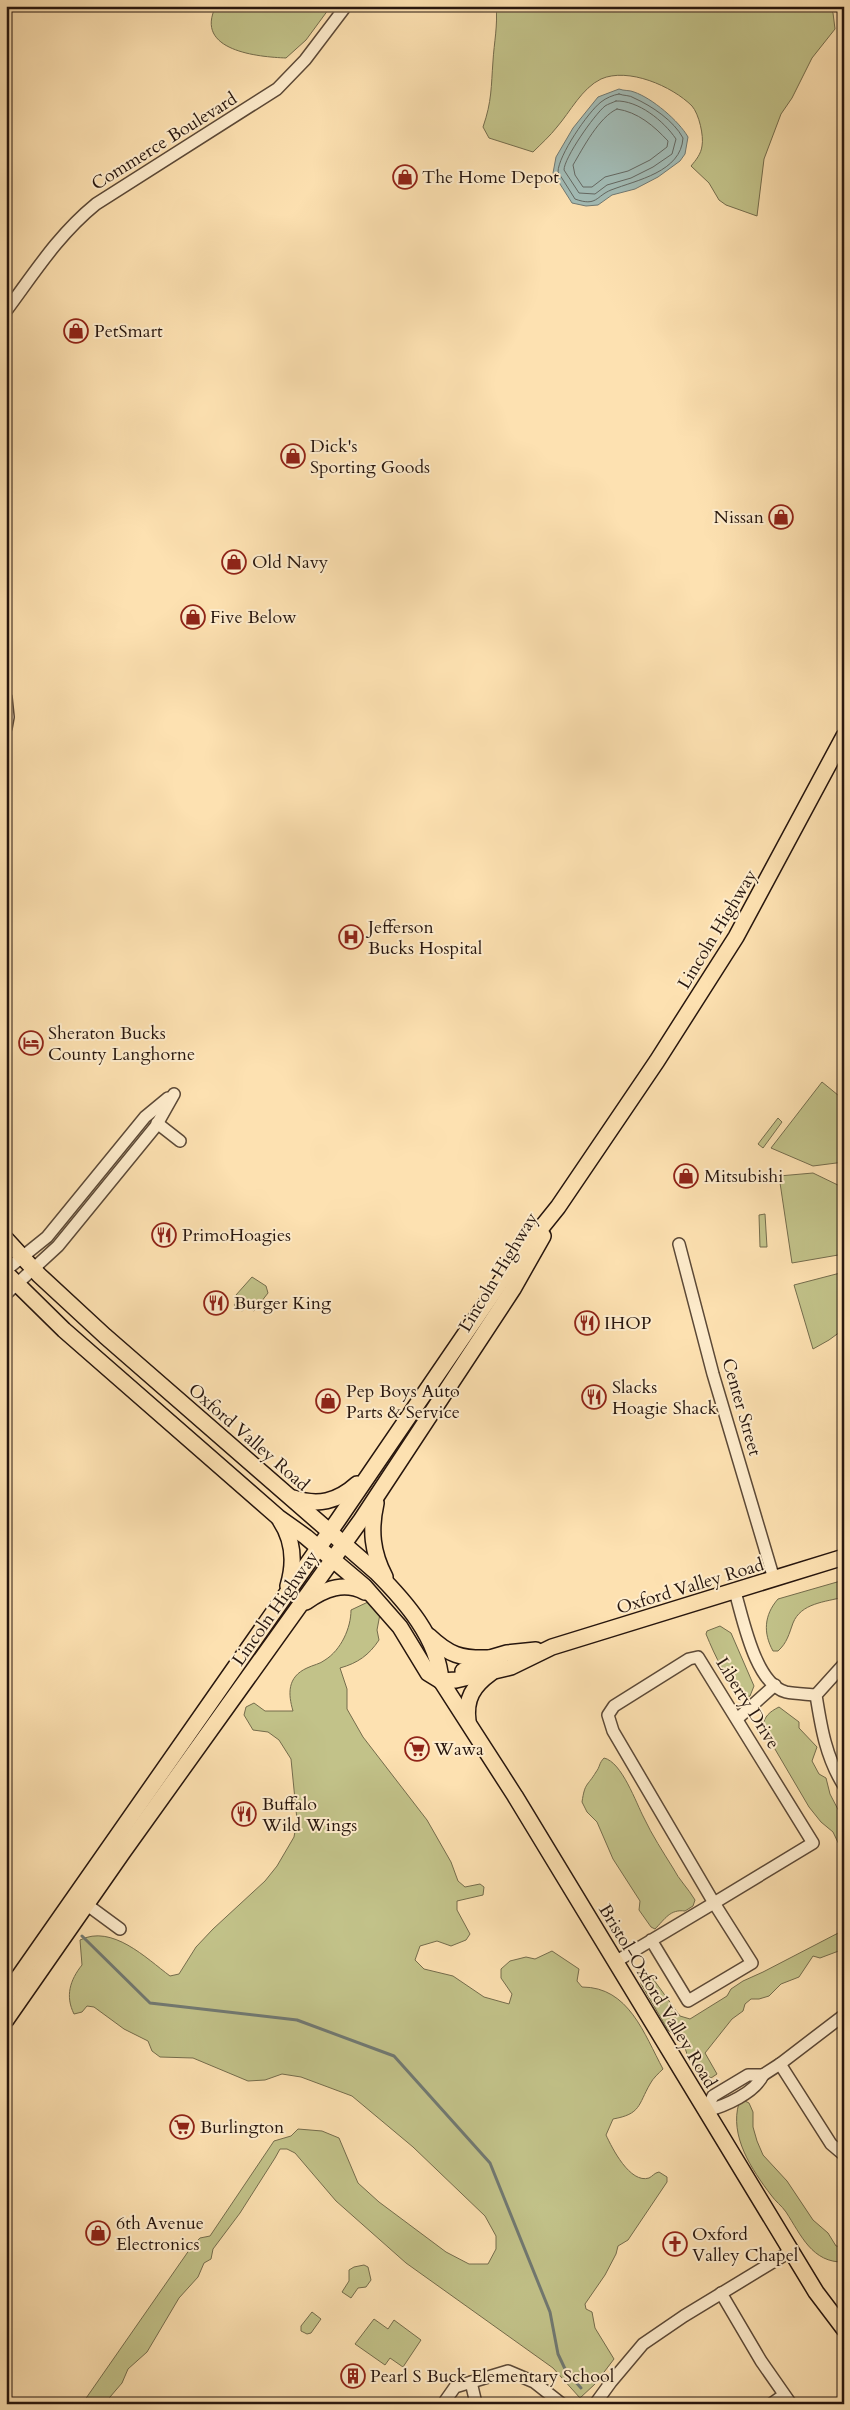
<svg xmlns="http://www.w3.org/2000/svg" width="850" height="2410" font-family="Cardo,serif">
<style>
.green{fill:#c2c289;stroke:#746c4c}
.water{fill:#a2bbb5;stroke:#717972}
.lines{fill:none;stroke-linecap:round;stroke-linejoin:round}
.shore{stroke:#646862;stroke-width:1}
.stream{stroke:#717972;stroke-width:3}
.minor-casing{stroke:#5c4937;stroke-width:14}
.major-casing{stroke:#27160e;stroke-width:18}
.minor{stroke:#feeccc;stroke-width:11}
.major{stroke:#fde1b1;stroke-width:15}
.labels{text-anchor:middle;stroke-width:4;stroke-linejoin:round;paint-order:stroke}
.street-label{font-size:18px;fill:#27160e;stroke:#feeccc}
.poi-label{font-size:18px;fill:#27160e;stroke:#feeccc;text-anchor:start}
</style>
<rect width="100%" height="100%" fill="#fde1b1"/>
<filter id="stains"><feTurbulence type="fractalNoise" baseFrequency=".004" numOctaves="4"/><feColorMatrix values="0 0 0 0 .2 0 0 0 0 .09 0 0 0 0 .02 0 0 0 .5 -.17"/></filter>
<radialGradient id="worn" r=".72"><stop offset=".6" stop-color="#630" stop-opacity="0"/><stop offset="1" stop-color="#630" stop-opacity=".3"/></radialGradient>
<g class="green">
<path d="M216,6H331L306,40L286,58C259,57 193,51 216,6Z"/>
<path d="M496,6H828L833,13L835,29L812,58L792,98L781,114L764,159L757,216L726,205L719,200L709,183L691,166C696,160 701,154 702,146C704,136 699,114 692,106C672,86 628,67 601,79C582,88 570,112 557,127C550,136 541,144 533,152L489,138L483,127C492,101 491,87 493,61C494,43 498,25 496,6Z"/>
<path d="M822,1082L844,1100V1162L813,1166L771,1148Z"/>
<path d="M778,1118L782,1122L763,1148L758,1144Z"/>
<path d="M813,1173L844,1188V1254L792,1263L779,1176Z"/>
<path d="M765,1214L767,1247H760L759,1215Z"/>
<path d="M844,1272V1329L829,1340L813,1349L794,1285Z"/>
<path d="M252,1277L266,1286L268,1293L254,1311L247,1307L242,1311L234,1305L239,1299L236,1295Z"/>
<path d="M844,1580V1597C825,1602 801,1603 793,1623C789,1634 787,1643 778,1651H773C763,1633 764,1615 778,1599Z"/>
<path d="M368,1602L380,1614L377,1630L379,1640C369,1655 358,1663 340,1668L347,1689V1709L363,1737L427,1820L451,1862L458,1881L465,1887L480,1884L484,1887L483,1895L457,1901V1910L470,1934L466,1940L451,1946L437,1941L420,1946L415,1960L424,1969L453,1976L484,1997L509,2004L512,1994L501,1978V1969L510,1961L526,1957L535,1959L552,1951L579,1969L577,1981L582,1987C629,1987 644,2034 663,2069C659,2073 653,2078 650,2084C638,2105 641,2114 613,2119L606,2135C612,2148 630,2184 649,2178C653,2176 654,2173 659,2172L667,2177V2182L628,2240L618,2246L616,2254L605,2275L585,2304L586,2309L592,2312L595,2328L614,2359L595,2384L580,2398L553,2368L406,2263L336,2201L295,2153L287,2149H280L275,2158L240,2213L213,2249L211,2259L204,2263L198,2277L179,2298L147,2352L128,2369L122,2383L104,2404H82L192,2246L200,2238L210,2236L274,2141L291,2136L298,2129L322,2131L339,2138L358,2183L379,2202L446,2252L469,2264H488L496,2249V2236L485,2216L413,2147L352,2096L301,2077L282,2074L265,2080L248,2081L193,2058L160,2057L152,2051L148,2041L124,2029L94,2007L87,2006L82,2012L74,2014C65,1996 70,1980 82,1965L80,1940C112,1924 146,1958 170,1976L179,1974L196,1947L213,1929L265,1881L277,1866L294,1837L297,1820L291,1759L279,1740L268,1732L253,1730L244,1715L246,1707L254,1703L265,1711H293C288,1694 287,1677 307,1668C313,1665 320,1664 325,1660C341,1650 351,1628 351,1610Z"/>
<path d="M720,1626L731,1633L754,1686L750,1696L745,1698C727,1682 715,1656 706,1634L707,1631Z"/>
<path d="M779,1707L799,1722V1728L817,1747L812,1761L819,1774L826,1778L830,1794L844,1821V1855L833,1832L821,1822L809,1807L762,1727C765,1716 769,1712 779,1707Z"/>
<path d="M604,1758C622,1762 636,1803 644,1818C652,1835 663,1852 673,1868C679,1880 688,1888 695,1900L693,1906L685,1911C670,1909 665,1919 655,1929L651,1927L639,1910L640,1901L613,1859L597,1822L587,1812L582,1802C585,1782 587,1787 596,1772C600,1767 599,1763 604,1758Z"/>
<path d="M844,1930V1949L820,1958L813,1956L799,1977L781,1984L769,1996L759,1999H751L745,2004L743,2011L732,2019L705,2053L717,2074L711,2078L702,2072L688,2057L683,2042L668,2030L641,1984V1977L645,1975L651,1976L680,2016L690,2019L727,1996L731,1989L743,1981L763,1972Z"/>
<path d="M745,2101L749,2103L753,2112V2127L757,2141L763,2155L787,2181L813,2220L828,2233L836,2246L844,2247V2262C812,2263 801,2235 786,2212C782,2206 775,2201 771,2195C752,2170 729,2136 739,2103Z"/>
<path d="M364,2265L368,2267L371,2280L366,2287L358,2288L351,2298L342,2292L349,2281V2270L354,2267Z"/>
<path d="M312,2312L321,2319L311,2333L307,2334L301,2331V2326Z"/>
<path d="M374,2319L388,2329L394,2320L421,2340L403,2367L390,2358L385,2365L355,2344Z"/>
</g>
<path class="water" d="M619,89C624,91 630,90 634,92C652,98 679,121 688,137L685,154L680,161L658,177L635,189L612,195L598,205L586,206L572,203L553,173L556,157L573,128L598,97Z"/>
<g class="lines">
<g class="shore">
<path d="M619,94C624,96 630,95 634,98C652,106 674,121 683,138C681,172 637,180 611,190C596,196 597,207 575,199L558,172C558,156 588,112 601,102C606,98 613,95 619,94Z"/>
<path d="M616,101C638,100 664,121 676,139L672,154L653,167L631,178L607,185L595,194L579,193L564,170C564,158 594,115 605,106C608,104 612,103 616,101Z"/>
<path d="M617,109C638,112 654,126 668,141L667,147L650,160L628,171L605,177L592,187H583L575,175L573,165C583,148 599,117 617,109Z"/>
</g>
<path class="stream" d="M82,1936L150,2003L297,2020L394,2056L490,2163L550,2312L558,2354L566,2371L581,2388"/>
<g class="minor-casing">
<g id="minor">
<path d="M6,311C35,272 58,235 96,204L277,89L305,60L346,6"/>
<path d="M6,698L8,717L6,728"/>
<path d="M157,1123L180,1141"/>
<path d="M679,1244L713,1374L774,1579"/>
<path d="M6,1270L47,1237L145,1117L168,1098"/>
<path d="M6,1294L58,1246L156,1126L174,1094"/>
<path d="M735,1592C743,1618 755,1684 786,1692C795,1694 807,1694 816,1695"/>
<path d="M698,1657L813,1843L714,1903L613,1731L608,1715L614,1706L689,1659Z"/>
<path d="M844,1664L816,1695C821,1727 826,1758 844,1786"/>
<path d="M737,1719L775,1685"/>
<path d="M86,1904L120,1929"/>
<path d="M615,1962L714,1903L752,1963L688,2001L651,1940"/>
<path d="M780,2064L831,2144L844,2155"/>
<path d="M763,2075L780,2064L844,2015"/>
<path d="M706,2111L713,2096L748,2075H763"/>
<path d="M706,2111C725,2106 755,2093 763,2075"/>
<path d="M721,2293L761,2361L791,2404"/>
<path d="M471,2382L475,2399L472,2404"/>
<path d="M443,2404L455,2387L508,2371L534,2382L562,2404"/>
<path d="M595,2404L611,2382L643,2344L684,2316L791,2251"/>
<path d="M771,2404L784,2395"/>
</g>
</g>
<g class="major-casing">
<g id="major">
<path d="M6,1239L39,1275L105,1336L376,1572C405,1601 438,1638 441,1681L515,1796L816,2292L844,2329"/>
<path d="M6,1273L64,1330L278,1517L306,1537L364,1586L400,1627L428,1673L441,1681L456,1680L511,1667L552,1647L844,1557"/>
<path d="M293,1498C318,1506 337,1502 357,1484"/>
<path d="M376,1503C370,1530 372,1552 385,1577"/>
<path d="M280,1520C294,1541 295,1563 288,1586"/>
<path d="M306,1602C324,1589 344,1581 365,1592"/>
<path d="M429,1636C449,1655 461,1659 489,1658"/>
<path d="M463,1671L490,1658L507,1653L536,1650"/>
<path d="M468,1721C465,1699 473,1686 491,1673"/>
<path d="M6,1995L338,1520L517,1258L558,1207L657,1061L736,937L844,736"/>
<path d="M6,2020L123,1852L361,1520L513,1289L543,1236"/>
</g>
</g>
<use href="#minor" class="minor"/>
<use href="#major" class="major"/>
</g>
<defs>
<g id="shop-ring" transform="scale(1.25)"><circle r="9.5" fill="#feeccc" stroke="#8f2418" stroke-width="1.5"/><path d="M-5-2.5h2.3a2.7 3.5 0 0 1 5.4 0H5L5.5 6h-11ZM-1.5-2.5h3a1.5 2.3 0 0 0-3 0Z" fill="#8f2418"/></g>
<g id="hospital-ring" transform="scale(1.25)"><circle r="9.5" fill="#feeccc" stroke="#8f2418" stroke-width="1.5"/><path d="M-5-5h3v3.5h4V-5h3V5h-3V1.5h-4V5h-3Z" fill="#8f2418"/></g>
<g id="hotel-ring" transform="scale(1.25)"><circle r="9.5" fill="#feeccc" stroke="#8f2418" stroke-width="1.5"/><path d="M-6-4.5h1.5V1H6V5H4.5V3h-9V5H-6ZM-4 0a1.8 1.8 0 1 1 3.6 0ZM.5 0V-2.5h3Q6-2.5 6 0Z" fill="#8f2418"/></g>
<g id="restaurant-ring" transform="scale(1.25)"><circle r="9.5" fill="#feeccc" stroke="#8f2418" stroke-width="1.5"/><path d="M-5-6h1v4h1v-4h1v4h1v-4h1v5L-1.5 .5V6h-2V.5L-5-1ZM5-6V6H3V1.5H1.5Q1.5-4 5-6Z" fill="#8f2418"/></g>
<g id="supermarket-ring" transform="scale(1.25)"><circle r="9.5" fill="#feeccc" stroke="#8f2418" stroke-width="1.5"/><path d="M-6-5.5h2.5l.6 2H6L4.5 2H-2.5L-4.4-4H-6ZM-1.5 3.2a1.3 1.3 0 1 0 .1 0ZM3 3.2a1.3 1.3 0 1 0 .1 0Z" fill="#8f2418"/></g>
<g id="church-ring" transform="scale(1.25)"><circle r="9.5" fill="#feeccc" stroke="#8f2418" stroke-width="1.5"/><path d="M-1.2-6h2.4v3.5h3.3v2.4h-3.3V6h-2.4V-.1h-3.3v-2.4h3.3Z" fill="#8f2418"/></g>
<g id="building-ring" transform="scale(1.25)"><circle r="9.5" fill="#feeccc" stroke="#8f2418" stroke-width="1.5"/><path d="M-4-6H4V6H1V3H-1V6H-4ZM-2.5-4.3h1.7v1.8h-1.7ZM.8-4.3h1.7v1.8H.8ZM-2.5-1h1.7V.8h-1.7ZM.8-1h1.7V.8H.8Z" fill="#8f2418"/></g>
</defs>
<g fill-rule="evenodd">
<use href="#shop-ring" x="405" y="177"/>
<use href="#shop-ring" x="76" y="331"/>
<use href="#shop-ring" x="293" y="456"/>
<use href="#shop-ring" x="781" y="517"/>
<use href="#shop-ring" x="234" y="562"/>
<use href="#shop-ring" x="193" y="617"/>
<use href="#hospital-ring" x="351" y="937"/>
<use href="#hotel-ring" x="31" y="1043"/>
<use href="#shop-ring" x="686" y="1176"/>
<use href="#restaurant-ring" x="164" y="1235"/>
<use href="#restaurant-ring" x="216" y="1303"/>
<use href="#restaurant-ring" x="587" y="1323"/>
<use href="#restaurant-ring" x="594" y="1397"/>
<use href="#shop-ring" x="328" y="1401"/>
<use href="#supermarket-ring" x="417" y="1749"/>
<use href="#restaurant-ring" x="244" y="1814"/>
<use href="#supermarket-ring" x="182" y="2127"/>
<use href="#shop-ring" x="98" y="2233"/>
<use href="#church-ring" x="675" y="2244"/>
<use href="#building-ring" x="353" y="2376"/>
</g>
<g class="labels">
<g class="street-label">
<text transform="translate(164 141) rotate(-32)" y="6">Commerce Boulevard</text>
<text transform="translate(717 929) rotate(-59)" y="6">Lincoln Highway</text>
<text transform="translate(498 1272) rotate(-59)" y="6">Lincoln Highway</text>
<text transform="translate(742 1407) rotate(74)" y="6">Center Street</text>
<text transform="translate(249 1437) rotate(41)" y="6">Oxford Valley Road</text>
<text transform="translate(690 1586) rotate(-17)" y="6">Oxford Valley Road</text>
<text transform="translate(275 1608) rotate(-55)" y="6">Lincoln Highway</text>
<text transform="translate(748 1703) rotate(58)" y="6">Liberty Drive</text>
<text transform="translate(658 1996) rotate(59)" y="6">Bristol-Oxford Valley Road</text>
</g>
<g class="poi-label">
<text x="422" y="183">The Home Depot</text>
<text x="94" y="337">PetSmart</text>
<text x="310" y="452">Dick's<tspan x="310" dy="21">Sporting Goods</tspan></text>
<text x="764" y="523" text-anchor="end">Nissan</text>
<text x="252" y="568">Old Navy</text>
<text x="210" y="623">Five Below</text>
<text x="368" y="933">Jefferson<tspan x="368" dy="21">Bucks Hospital</tspan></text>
<text x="48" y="1039">Sheraton Bucks<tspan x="48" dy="21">County Langhorne</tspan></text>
<text x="704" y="1182">Mitsubishi</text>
<text x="182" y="1241">PrimoHoagies</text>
<text x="234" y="1309">Burger King</text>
<text x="604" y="1329">IHOP</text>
<text x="612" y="1393">Slacks<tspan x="612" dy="21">Hoagie Shack</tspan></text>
<text x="346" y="1397">Pep Boys Auto<tspan x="346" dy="21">Parts &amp; Service</tspan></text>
<text x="434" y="1755">Wawa</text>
<text x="262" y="1810">Buffalo<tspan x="262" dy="21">Wild Wings</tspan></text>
<text x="200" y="2133">Burlington</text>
<text x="116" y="2229">6th Avenue<tspan x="116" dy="21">Electronics</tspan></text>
<text x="692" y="2240">Oxford<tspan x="692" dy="21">Valley Chapel</tspan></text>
<text x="370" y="2382">Pearl S Buck Elementary School</text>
</g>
</g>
<rect width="850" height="2410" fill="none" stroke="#fde1b1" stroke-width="25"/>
<rect x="8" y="8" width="835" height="2395" fill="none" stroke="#27160e" stroke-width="2.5"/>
<rect x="12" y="12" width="825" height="2385" fill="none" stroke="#27160e"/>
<rect width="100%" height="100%" filter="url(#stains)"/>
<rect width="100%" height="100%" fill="url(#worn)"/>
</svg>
